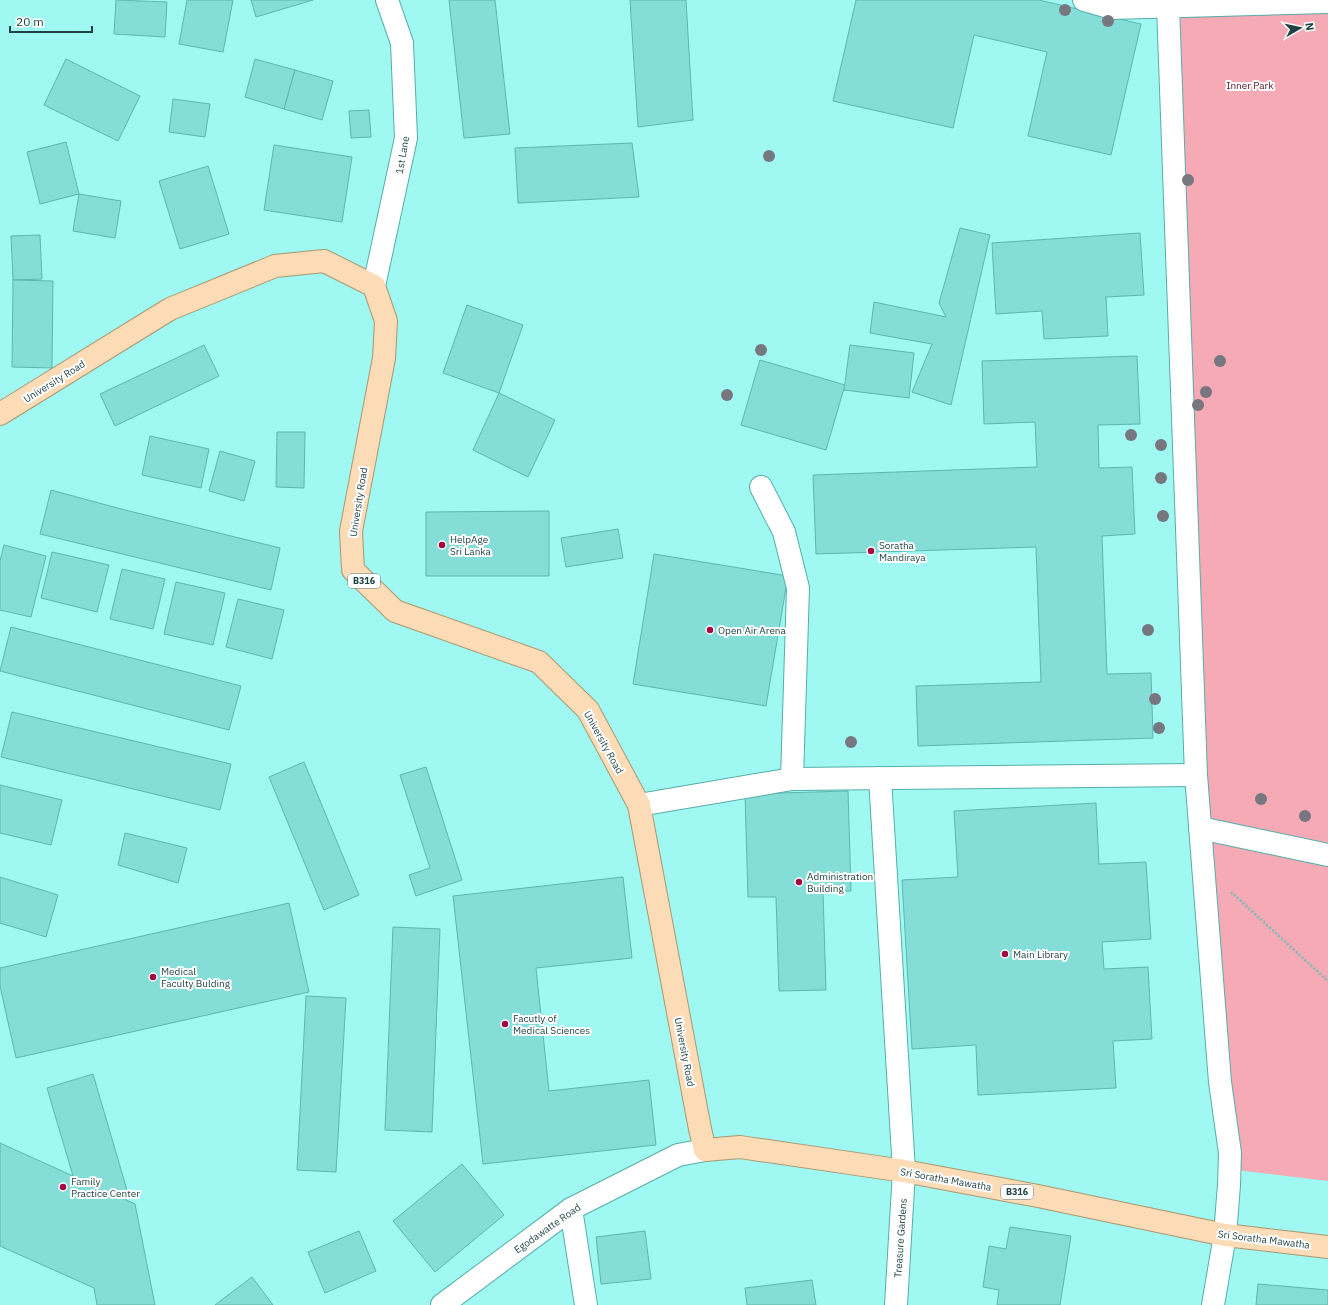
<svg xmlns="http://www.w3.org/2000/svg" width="1328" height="1305" font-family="'IBM Plex Sans',sans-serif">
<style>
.green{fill:#f5aab5}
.building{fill:#85ddd7;stroke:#5db6b0}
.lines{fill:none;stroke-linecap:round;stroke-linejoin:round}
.minor-casing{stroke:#55aea8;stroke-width:24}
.major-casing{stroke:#ab976e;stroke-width:24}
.path{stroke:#74bbb6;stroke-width:2.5;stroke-dasharray:2 2;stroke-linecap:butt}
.minor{stroke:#fff;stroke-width:22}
.major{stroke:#fbdcb7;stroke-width:22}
.tree{fill:#777780}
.poi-dot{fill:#a30941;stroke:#fff;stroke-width:1.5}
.labels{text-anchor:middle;stroke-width:4;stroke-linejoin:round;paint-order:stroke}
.shield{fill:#fff;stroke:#617b79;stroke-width:1}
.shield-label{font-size:9px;font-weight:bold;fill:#1d4340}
.park-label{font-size:10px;fill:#550d22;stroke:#fff}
.street-label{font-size:10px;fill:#1d4340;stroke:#fff}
.poi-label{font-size:10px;fill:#1d4340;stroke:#fff;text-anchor:start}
</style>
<rect width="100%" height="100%" fill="#a0f8f2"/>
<path class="green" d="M1328,3V1181L1228,1169L1220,1082L1169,7Z"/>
<g class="building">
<path d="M116,0L167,2L165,37L114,34Z"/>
<path d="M187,0H233L223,52L179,44Z"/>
<path d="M251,0H313L256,17Z"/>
<path d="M449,0H495L510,134L464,138Z"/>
<path d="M630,0H686L693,120L638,127Z"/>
<path d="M856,0H1039L1141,24L1111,155L1028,136L1047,52L974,35L953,128L833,101Z"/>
<path d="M66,59L140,96L118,141L44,105Z"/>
<path d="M255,59L295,70L284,109L245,97Z"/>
<path d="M295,70L333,81L322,120L284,109Z"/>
<path d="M173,99L210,104L205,137L169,132Z"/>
<path d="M369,110L371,137L351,138L349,111Z"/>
<path d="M66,142L79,194L40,204L27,152Z"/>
<path d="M632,143L639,197L518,203L515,148Z"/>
<path d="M274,145L352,157L342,222L264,210Z"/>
<path d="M208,166L229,234L180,249L159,181Z"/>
<path d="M79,194L121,201L115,238L73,231Z"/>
<path d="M960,228L990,235L951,405L912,392L932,344L870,333L874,302L946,317L939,303Z"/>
<path d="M1140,233L1144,295L1106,297L1108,336L1044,339L1042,311L996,314L992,243Z"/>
<path d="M40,235L42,279L13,280L11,236Z"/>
<path d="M13,280L53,281L52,368L12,367Z"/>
<path d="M467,305L523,325L499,393L443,373Z"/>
<path d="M204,345L219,376L115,426L100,394Z"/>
<path d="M850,345L914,353L909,398L844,390Z"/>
<path d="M1137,356L1140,424L1098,425L1099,468L1132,467L1135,534L1102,536L1107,674L1151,673L1153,738L918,746L916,686L1041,682L1036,547L816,554L813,475L1037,467L1035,422L984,424L982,361Z"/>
<path d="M760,360L845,385L826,450L741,425Z"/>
<path d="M499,393L555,420L528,477L473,450Z"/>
<path d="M277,432H305L304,488L276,487Z"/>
<path d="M150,436L209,449L201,488L142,475Z"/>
<path d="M220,451L255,461L244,501L209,491Z"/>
<path d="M51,490L121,509L280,548L271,590L40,534Z"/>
<path d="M549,511V576H426V512Z"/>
<path d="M618,529L623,558L566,567L561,538Z"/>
<path d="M4,545L46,556L31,617L0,610V561Z"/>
<path d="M52,552L109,565L97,612L41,598Z"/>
<path d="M654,554L788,576L766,706L633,684Z"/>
<path d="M122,569L165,579L153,629L110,619Z"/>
<path d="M176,582L225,593L213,645L164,634Z"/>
<path d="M238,599L284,610L272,659L226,647Z"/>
<path d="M11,627L241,686L229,730L0,671Z"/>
<path d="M12,712L231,764L220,810L1,757Z"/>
<path d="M304,762L359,895L324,910L269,777Z"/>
<path d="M426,767L462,880L416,896L409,875L430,868L400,775Z"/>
<path d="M0,785L62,800L51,845L0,833Z"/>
<path d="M848,791L851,891L823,892L826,990L779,991L776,897H748L745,794Z"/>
<path d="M1096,803L1099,864L1146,862L1151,939L1102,942L1104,969L1148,967L1152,1039L1113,1041L1116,1088L978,1095L976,1045L912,1049L902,880L958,877L954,811Z"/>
<path d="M125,833L187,848L178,883L118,865Z"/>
<path d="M0,877L58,895L46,937L0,923Z"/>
<path d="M623,877L632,958L536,968L549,1091L649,1080L656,1145L483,1164L453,896Z"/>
<path d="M289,903L309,992L16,1058L0,986V968Z"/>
<path d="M393,927L440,929L432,1132L385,1130Z"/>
<path d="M306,996L346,998L336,1172L297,1170Z"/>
<path d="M93,1074L129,1197L124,1199L135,1204L155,1305H97L94,1288L0,1246V1143L73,1176L47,1088Z"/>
<path d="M462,1164L504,1215L435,1272L393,1221Z"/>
<path d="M1010,1227L1071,1236L1060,1305H997L999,1290L983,1287L989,1246L1006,1249Z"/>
<path d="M359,1231L376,1271L325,1293L308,1252Z"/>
<path d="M645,1231L651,1279L601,1284L596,1237Z"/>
<path d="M252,1277L273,1305H215Z"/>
<path d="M812,1280L816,1305H747L745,1288Z"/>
<path d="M1258,1284L1328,1290V1305H1256Z"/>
</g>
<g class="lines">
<g class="minor-casing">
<g id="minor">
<path d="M1084,0L1112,8L1328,2"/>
<path d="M1168,6L1196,775L1220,1082L1230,1153L1229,1185L1225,1235L1213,1305"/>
<path d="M374,286L406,138L402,43L387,0"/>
<path d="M761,487L784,532L798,588L792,779"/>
<path d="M880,778L904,1171L896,1305"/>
<path d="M639,805L792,779L1196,775"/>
<path d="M1200,828L1328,855"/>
<path d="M571,1209L586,1305"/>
<path d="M442,1305L571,1209L678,1155L705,1150"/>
</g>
</g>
<g class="major-casing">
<path id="major" d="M0,414L170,309L275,266L324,261L374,286L386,321L384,358L351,531L353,570L395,611L539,662L588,710L639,805L700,1129L705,1150L740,1147L904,1171L1038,1196L1225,1235L1328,1247"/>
</g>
<path class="path" d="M1231,892L1328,981"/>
<use href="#minor" class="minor"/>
<use href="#major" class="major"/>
</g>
<g class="tree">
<circle cx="1065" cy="10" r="6"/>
<circle cx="1108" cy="21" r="6"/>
<circle cx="769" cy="156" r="6"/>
<circle cx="1188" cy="180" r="6"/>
<circle cx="761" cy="350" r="6"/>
<circle cx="1220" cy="361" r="6"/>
<circle cx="1206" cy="392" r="6"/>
<circle cx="727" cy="395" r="6"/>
<circle cx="1198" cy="405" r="6"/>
<circle cx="1131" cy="435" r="6"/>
<circle cx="1161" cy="445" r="6"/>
<circle cx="1161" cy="478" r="6"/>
<circle cx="1163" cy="516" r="6"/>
<circle cx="1148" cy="630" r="6"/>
<circle cx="1155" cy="699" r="6"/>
<circle cx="1159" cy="728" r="6"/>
<circle cx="851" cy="742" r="6"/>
<circle cx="1261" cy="799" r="6"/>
<circle cx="1305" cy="816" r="6"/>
</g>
<g class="poi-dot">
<circle cx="442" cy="545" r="4"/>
<circle cx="871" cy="551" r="4"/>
<circle cx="710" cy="630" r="4"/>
<circle cx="799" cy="882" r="4"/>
<circle cx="1005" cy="954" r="4"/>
<circle cx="153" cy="977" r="4"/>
<circle cx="505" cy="1024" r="4"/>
<circle cx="63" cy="1187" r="4"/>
</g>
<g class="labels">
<g class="shield">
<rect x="348" y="574" width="32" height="14" rx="3"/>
<rect x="1001" y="1185" width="32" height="14" rx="3"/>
</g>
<g class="shield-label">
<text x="364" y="584">B316</text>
<text x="1017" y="1195">B316</text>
</g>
<g class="park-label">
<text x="1250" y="89">Inner Park</text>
</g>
<g class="street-label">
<text transform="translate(402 155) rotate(-80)" y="4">1st Lane</text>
<text transform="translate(54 381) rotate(-32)" y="4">University Road</text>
<text transform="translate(358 502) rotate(-81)" y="4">University Road</text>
<text transform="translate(604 742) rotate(61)" y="4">University Road</text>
<text transform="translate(685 1052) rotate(79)" y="4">University Road</text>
<text transform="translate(946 1179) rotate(10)" y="4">Sri Soratha Mawatha</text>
<text transform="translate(547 1228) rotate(-35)" y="4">Egodawatte Road</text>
<text transform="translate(900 1238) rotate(-86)" y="4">Treasure Gardens</text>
<text transform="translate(1264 1239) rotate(7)" y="4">Sri Soratha Mawatha</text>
</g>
<g class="poi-label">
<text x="450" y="543">HelpAge<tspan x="450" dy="12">Sri Lanka</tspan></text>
<text x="879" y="549">Soratha<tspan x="879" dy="12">Mandiraya</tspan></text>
<text x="718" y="634">Open Air Arena</text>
<text x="807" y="880">Administration<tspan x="807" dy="12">Building</tspan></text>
<text x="1013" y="958">Main Library</text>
<text x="161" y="975">Medical<tspan x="161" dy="12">Faculty Bulding</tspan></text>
<text x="513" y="1022">Facutly of<tspan x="513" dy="12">Medical Sciences</tspan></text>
<text x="71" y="1185">Family<tspan x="71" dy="12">Practice Center</tspan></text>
</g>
</g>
<g transform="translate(1300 28) rotate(81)" stroke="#ffffff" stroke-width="3" paint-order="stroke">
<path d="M0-3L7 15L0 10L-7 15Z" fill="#1d4340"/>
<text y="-6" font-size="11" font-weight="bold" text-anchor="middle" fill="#1d4340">N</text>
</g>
<path d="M10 26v6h82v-6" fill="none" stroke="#1d4340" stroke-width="2"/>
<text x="16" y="26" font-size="12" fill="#1d4340" stroke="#ffffff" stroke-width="3" paint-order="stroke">20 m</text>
</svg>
